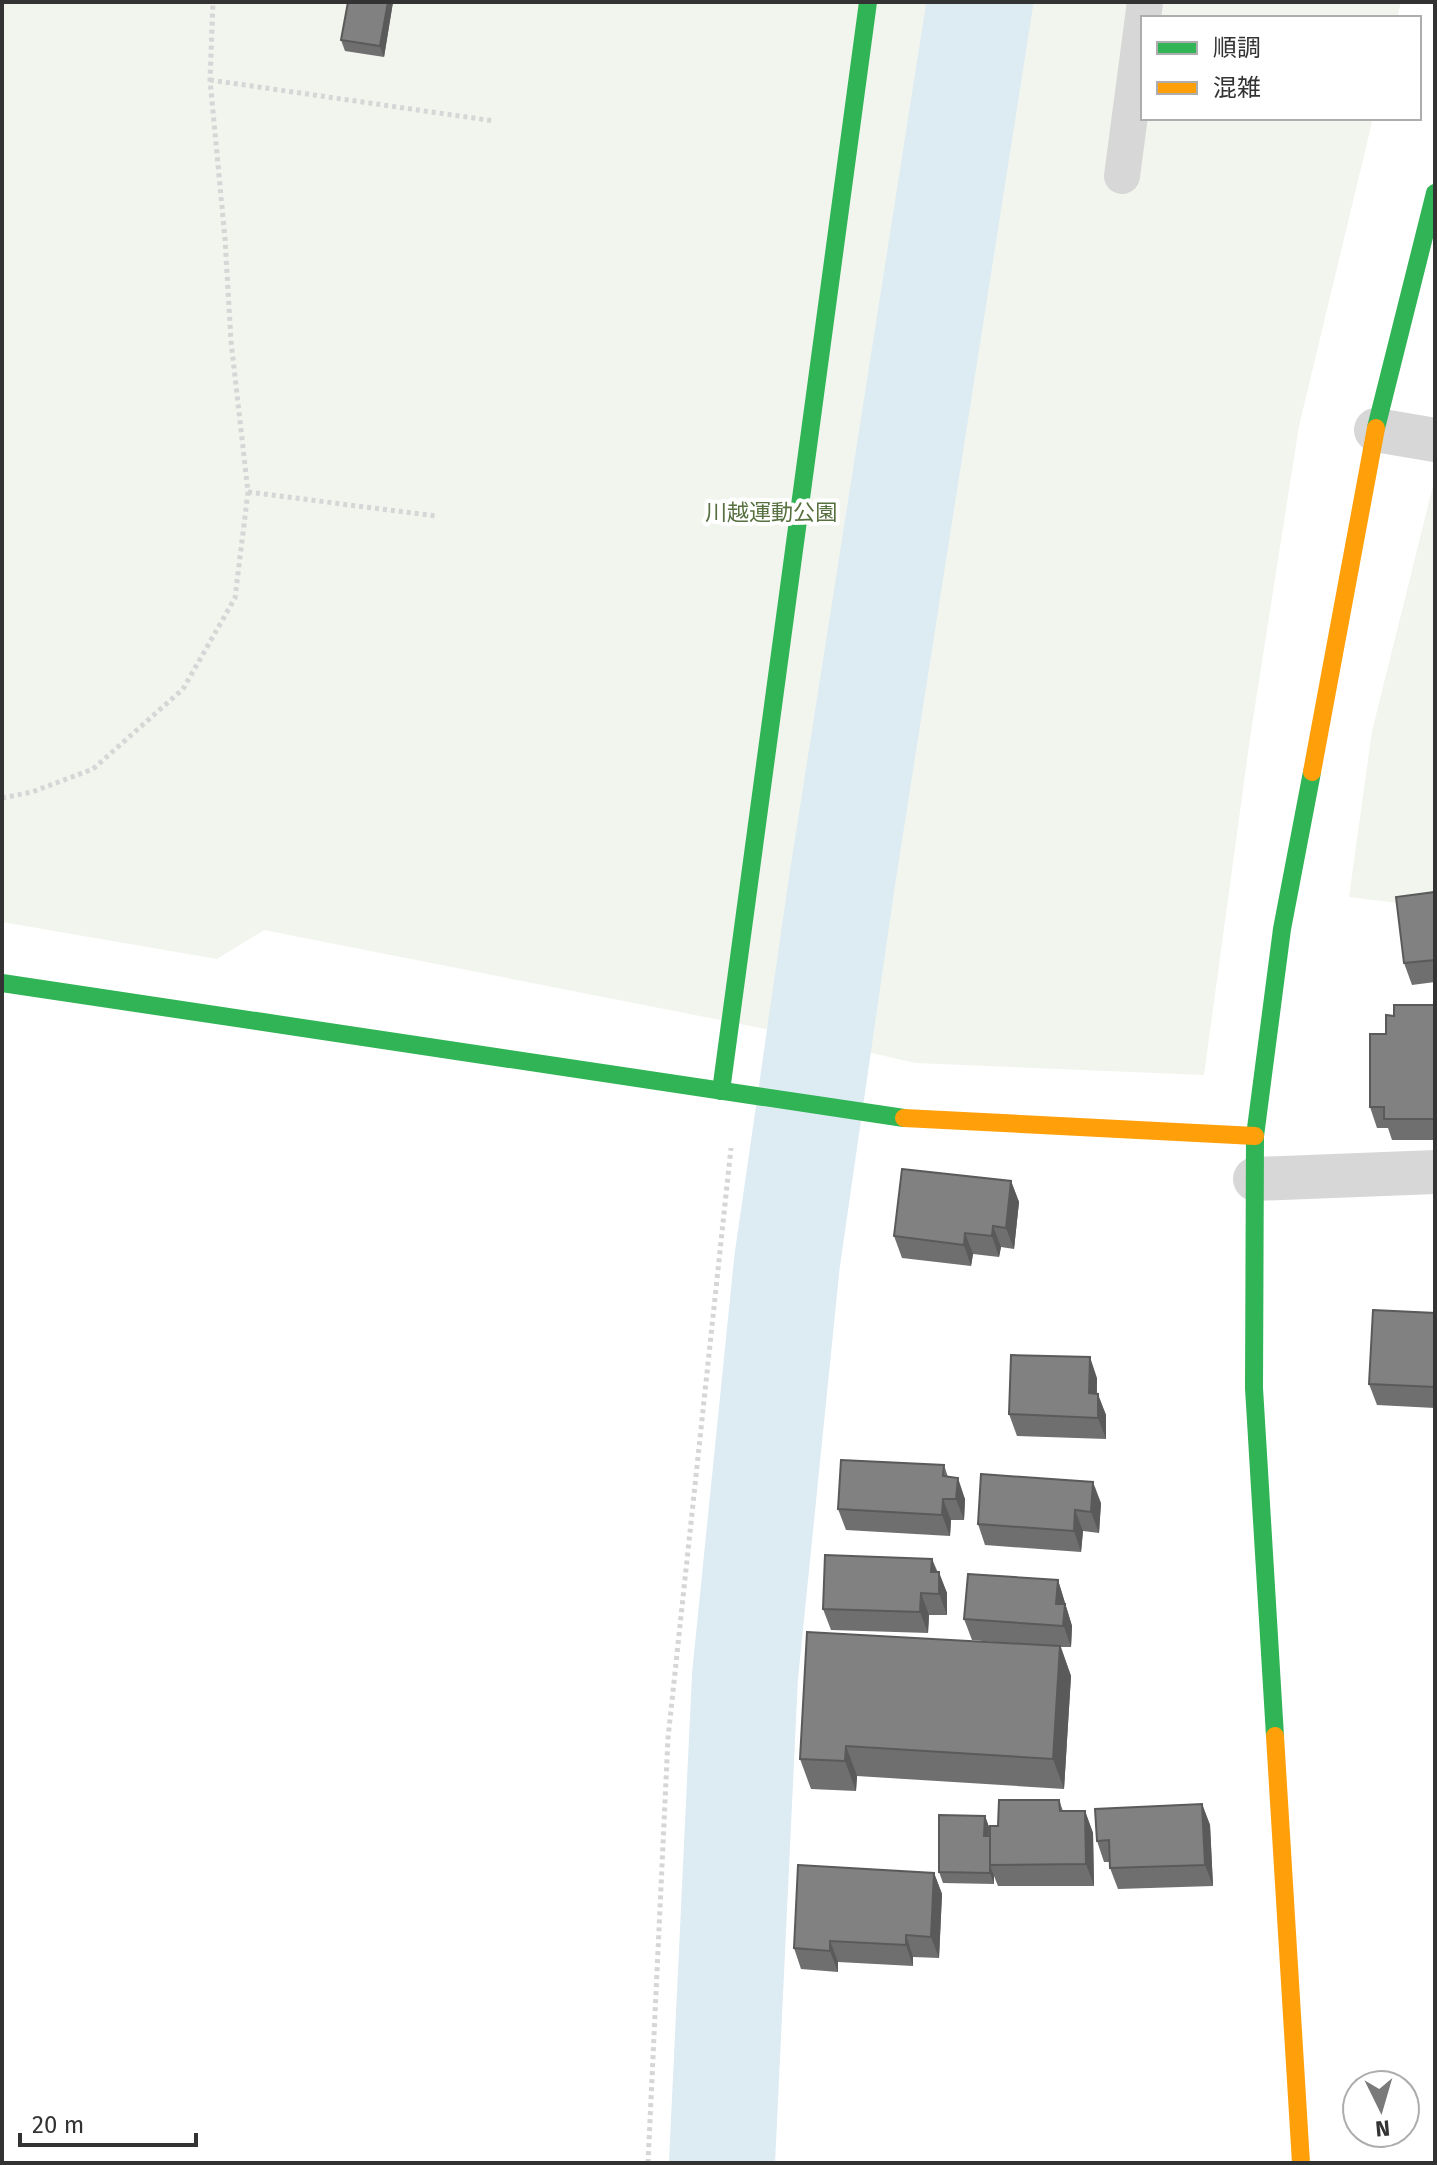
<svg xmlns="http://www.w3.org/2000/svg" width="1437" height="2165" font-family="'Fira Sans','Noto Sans JP',sans-serif">
<style>
.green{fill:#f1f5ed}
.lines{fill:none;stroke-linecap:round;stroke-linejoin:round}
.river{stroke:#ddebf3;stroke-width:106}
.path{stroke:#d6d6d6;stroke-width:5;stroke-dasharray:4 4;stroke-linecap:butt}
.lane{stroke:#d7d7d7;stroke-width:36}
.street{stroke:#d7d7d7;stroke-width:44}
.fast{stroke:#30b455;stroke-width:18}
.slow{stroke:#ff9f0a;stroke-width:18}
.wall{fill:#6f6f6f}
.shaded-wall{fill:#5a5a5a}
.building{fill:#818181;stroke:#5a5a5a;stroke-width:2}
.labels{text-anchor:middle;stroke-width:8;stroke-linejoin:round;paint-order:stroke}
.park-label{font-size:22px;fill:#56703f;stroke:#fff}
</style>
<rect width="100%" height="100%" fill="#fff"/>
<g class="green">
<path d="M2,2H1401L1397,18H1143V118H1373L1299,426L1250,738L1204,1075L915,1063L776,1031L264,930L217,959L2,922Z"/>
<path d="M1435,478V902L1405,904L1349,897L1372,731Z"/>
</g>
<g class="lines">
<path class="river" d="M722,2163L745,1676L787,1262L842,881L980,2"/>
<g class="path">
<path d="M210,80L494,121"/>
<path d="M248,492L436,516"/>
<path d="M2,798L32,792L93,769L183,689L235,598L248,492L231,341L225,239L210,80L213,2"/>
<path d="M648,2163L668,1738L731,1148"/>
</g>
<path class="lane" d="M1122,176L1145,2"/>
<g class="street">
<path d="M1376,430L1435,440"/>
<path d="M1255,1179L1435,1172"/>
</g>
<g class="fast">
<path d="M1376,428L1435,193"/>
<path d="M2,983L904,1118"/>
<path d="M721,1091L868,2"/>
<path d="M1275,1736L1254,1388L1255,1136L1282,929L1312,772"/>
</g>
<g class="slow">
<path d="M1312,772L1376,428"/>
<path d="M904,1118L1255,1136"/>
<path d="M1275,1736L1301,2163"/>
</g>
</g>
<g class="wall">
<path d="M348,2H393L384,57L345,51L341,40Z"/>
<path d="M1435,892V982L1412,985L1404,963Z"/>
<path d="M1435,1005V1140H1392L1388,1128H1377L1370,1107L1386,1034L1394,1016Z"/>
<path d="M1011,1181L1019,1202L1014,1249L1001,1247L999,1257L973,1254L971,1266L902,1258L894,1236Z"/>
<path d="M1435,1313V1408L1377,1405L1369,1384Z"/>
<path d="M1097,1378V1394L1106,1415V1439L1017,1436L1009,1414Z"/>
<path d="M944,1465L948,1477L965,1499L964,1520H951L950,1536L846,1530L838,1509Z"/>
<path d="M1101,1503L1099,1533L1083,1531L1081,1552L985,1545L978,1524Z"/>
<path d="M932,1559L947,1593V1615H929L928,1633L831,1630L823,1609Z"/>
<path d="M1058,1580L1072,1626L1071,1647H1061L1071,1676L1064,1789L857,1776L856,1791L811,1789L800,1759L1017,1644L972,1640L964,1619Z"/>
<path d="M1059,1800L1063,1811H1085L1093,1833L1094,1886H998L994,1876V1884L943,1883L939,1872L985,1816L989,1827V1836H990L998,1826Z"/>
<path d="M1202,1804L1210,1825L1213,1886L1118,1889L1110,1868V1862H1104L1097,1841Z"/>
<path d="M934,1873L942,1894L939,1958L913,1957V1966L838,1962V1972L801,1969L794,1948Z"/>
</g>
<g class="shaded-wall">
<path d="M388,2H393L384,57L380,46Z"/>
<path d="M1011,1181L1019,1202L1014,1249L1006,1228Z"/>
<path d="M993,1226L1001,1247L999,1257L992,1236Z"/>
<path d="M965,1233L973,1254L971,1266L964,1245Z"/>
<path d="M1090,1357L1097,1378L1096,1414L1089,1393Z"/>
<path d="M1098,1394L1106,1415V1439L1098,1418Z"/>
<path d="M958,1478L965,1499L964,1520L956,1499Z"/>
<path d="M1093,1482L1101,1503L1099,1533L1091,1512Z"/>
<path d="M943,1499L951,1520L950,1536L942,1515Z"/>
<path d="M1075,1510L1083,1531L1081,1552L1074,1531Z"/>
<path d="M932,1559L939,1579V1572L947,1593V1615L931,1572Z"/>
<path d="M1058,1580L1072,1626L1071,1647L1056,1604Z"/>
<path d="M921,1593L929,1615L928,1633L920,1612Z"/>
<path d="M1060,1646L1071,1676L1064,1789L1053,1759Z"/>
<path d="M846,1746L857,1776L856,1791L845,1761Z"/>
<path d="M1202,1804L1210,1825L1213,1886L1205,1865Z"/>
<path d="M1085,1811L1093,1833L1094,1886L1086,1864Z"/>
<path d="M985,1816L989,1827L988,1847L984,1836Z"/>
<path d="M990,1865L994,1876V1884L990,1873Z"/>
<path d="M934,1873L942,1894L939,1958L931,1937Z"/>
<path d="M906,1935L913,1957V1966L906,1945Z"/>
<path d="M830,1941L838,1962V1972L830,1951Z"/>
</g>
<g class="building">
<path d="M348,2H388L380,46L341,40Z"/>
<path d="M1435,892V960L1404,963L1396,897Z"/>
<path d="M1394,1005H1435V1119H1384V1107H1370V1034H1386V1015L1394,1016Z"/>
<path d="M902,1169L1011,1181L1006,1228L993,1226L992,1236L965,1233L964,1245L894,1236Z"/>
<path d="M1373,1310L1435,1313V1387L1369,1384Z"/>
<path d="M1011,1355L1090,1357L1089,1393L1098,1394V1418L1009,1414Z"/>
<path d="M841,1460L944,1465L943,1476L958,1478L956,1499H943L942,1515L838,1509Z"/>
<path d="M981,1474L1093,1482L1091,1512L1075,1510L1074,1531L978,1524Z"/>
<path d="M825,1555L932,1559L931,1572H939V1594L921,1593L920,1612L823,1609Z"/>
<path d="M968,1574L1058,1580L1056,1604H1065L1063,1626L964,1619Z"/>
<path d="M807,1632L1060,1646L1053,1759L846,1746L845,1761L800,1759Z"/>
<path d="M999,1800H1059L1060,1811H1085L1086,1864L990,1865V1826H998Z"/>
<path d="M1202,1804L1205,1865L1110,1868L1109,1840L1097,1841L1095,1809Z"/>
<path d="M939,1815L985,1816L984,1836H990V1873L939,1872Z"/>
<path d="M798,1865L934,1873L931,1937L906,1935V1945L830,1941V1951L794,1948Z"/>
</g>
<g class="labels">
<g class="park-label">
<text x="771" y="520">川越運動公園</text>
</g>
</g>
<rect width="1437" height="2165" fill="none" stroke="#333333" stroke-width="8"/>
<rect x="1141" y="16" width="280" height="104" fill="#ffffff" stroke="#adadad" stroke-width="2"/>
<rect x="1157" y="42" width="40" height="12" fill="#30b455" stroke="#adadad" stroke-width="2"/>
<text x="1213" y="56" font-size="24" fill="#333333">順調</text>
<rect x="1157" y="82" width="40" height="12" fill="#ff9f0a" stroke="#adadad" stroke-width="2"/>
<text x="1213" y="96" font-size="24" fill="#333333">混雑</text>
<g transform="translate(1381 2109) rotate(175)"><circle r="38" fill="#ffffff" stroke="#adadad" stroke-width="2"/>
<path d="M0-6L14 30L0 20L-14 30Z" fill="#7a7a7a"/>
<text y="-12" font-size="22" font-weight="bold" text-anchor="middle" fill="#333333">N</text>
</g>
<path d="M20 2133v12h176v-12" fill="none" stroke="#333333" stroke-width="4"/>
<text x="32" y="2133" font-size="24" fill="#333333" stroke="#ffffff" stroke-width="6" paint-order="stroke">20 m</text>
</svg>
